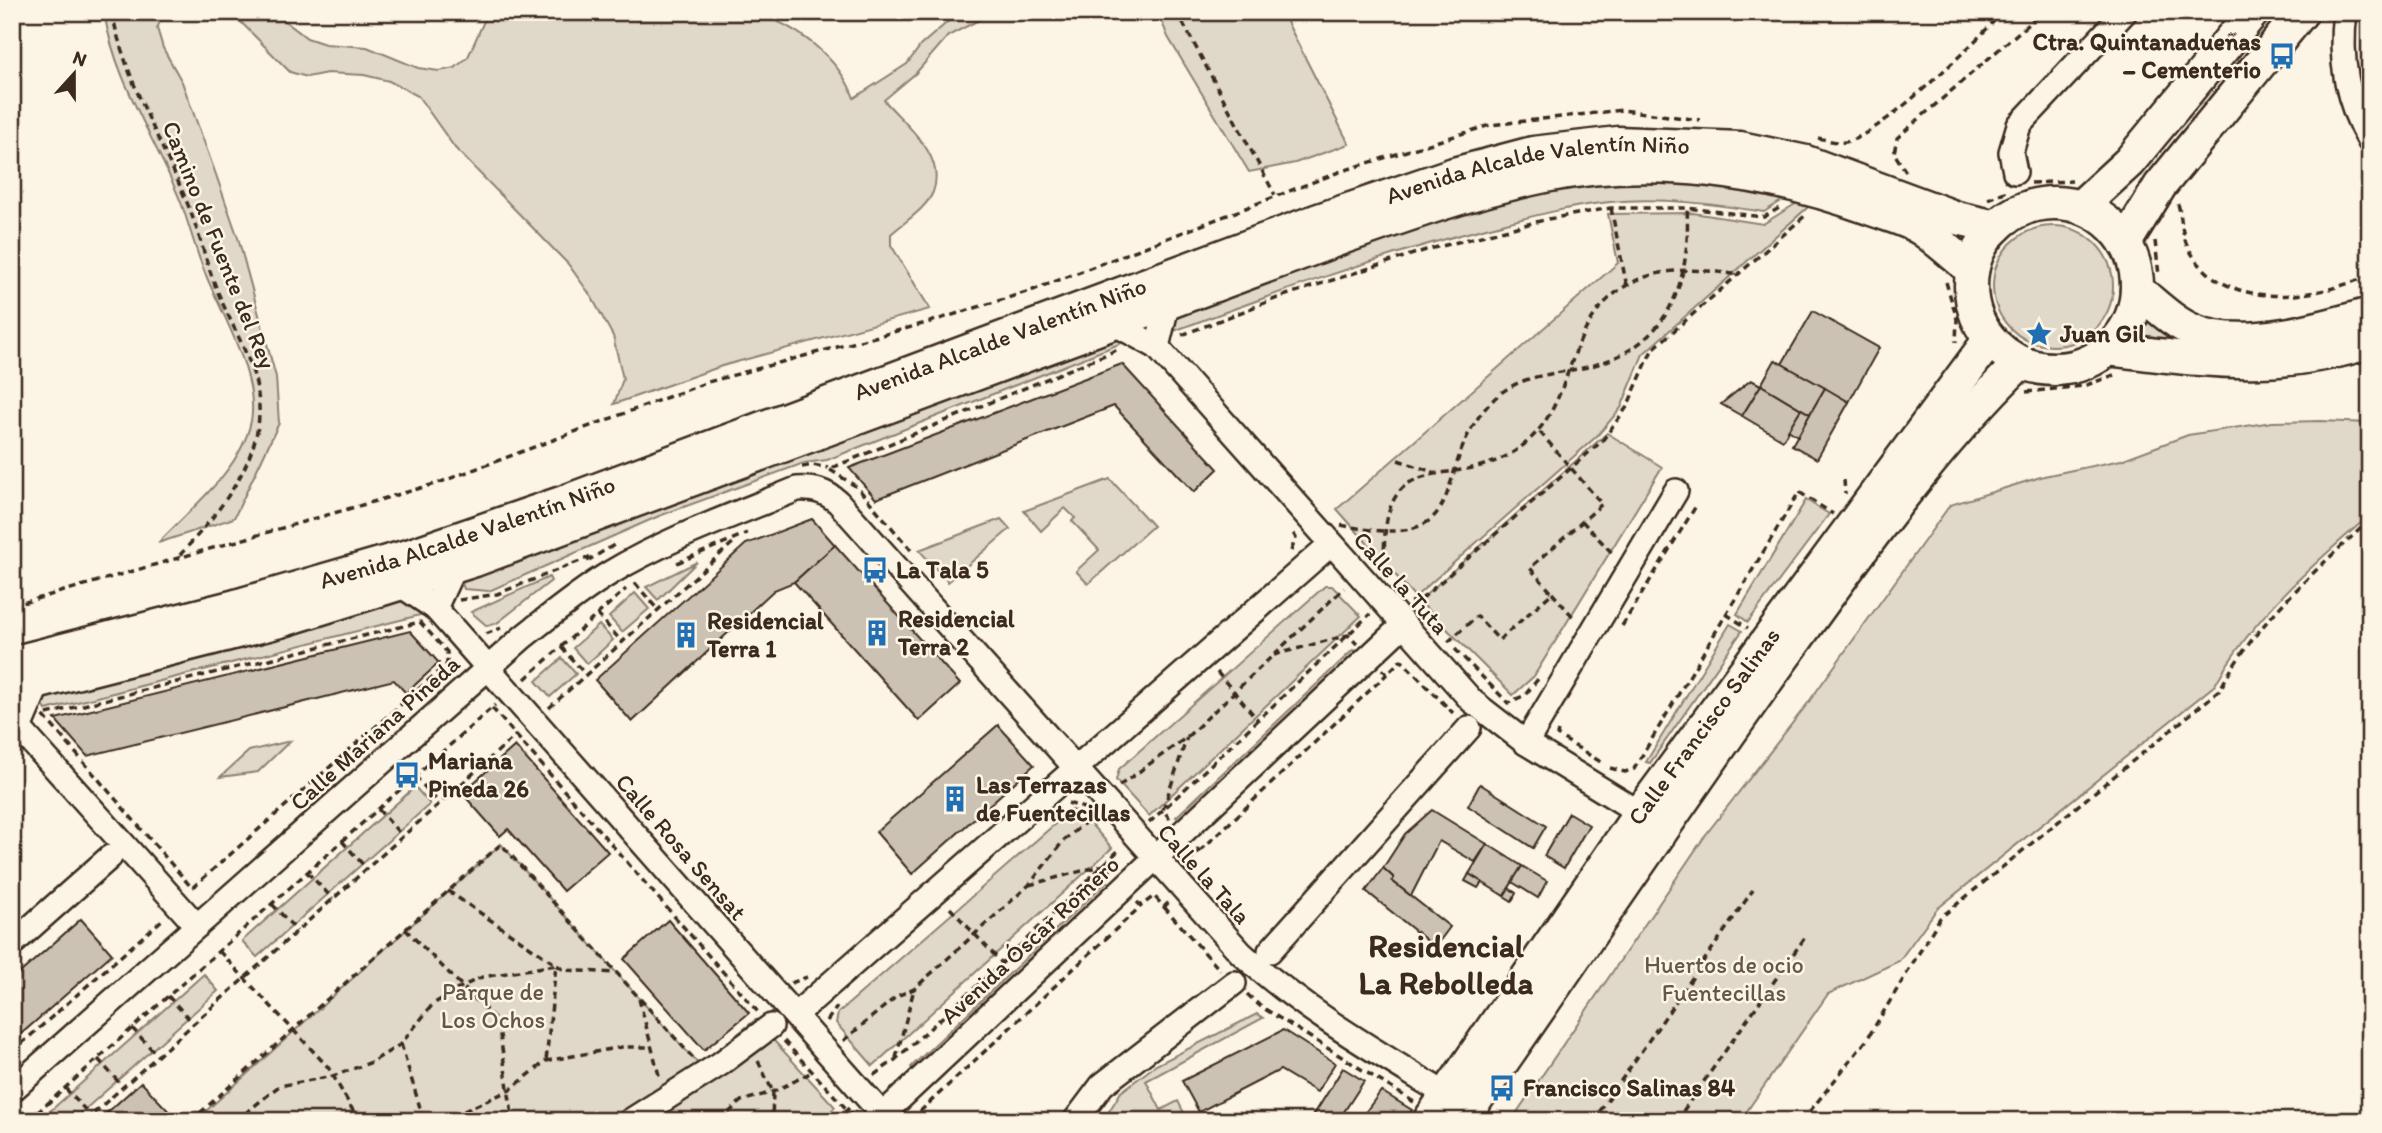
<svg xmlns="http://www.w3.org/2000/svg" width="2382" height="1133" font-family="Itim,sans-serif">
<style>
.green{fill:#e0d8c8;stroke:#8e8173;stroke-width:2}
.building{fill:#ccc2b3;stroke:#3b2a1e;stroke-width:2}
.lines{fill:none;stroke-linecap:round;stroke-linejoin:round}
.street-casing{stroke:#3b2a1e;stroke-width:28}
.secondary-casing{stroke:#3b2a1e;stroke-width:37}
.path{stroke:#3b2a1e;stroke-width:3.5;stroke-dasharray:7 5;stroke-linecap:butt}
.street{stroke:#fcf5e5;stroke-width:23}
.secondary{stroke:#fcf5e5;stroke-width:32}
.labels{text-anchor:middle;stroke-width:5;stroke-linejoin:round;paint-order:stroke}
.poi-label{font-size:24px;font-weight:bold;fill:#3b2a1e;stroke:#fcf5e5;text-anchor:start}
.street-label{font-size:24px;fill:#3b2a1e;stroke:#fcf5e5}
.park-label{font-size:24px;fill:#645648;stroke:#fcf5e5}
.district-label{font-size:32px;font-weight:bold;fill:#3b2a1e;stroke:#fcf5e5}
</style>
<rect width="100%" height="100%" fill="#fcf5e5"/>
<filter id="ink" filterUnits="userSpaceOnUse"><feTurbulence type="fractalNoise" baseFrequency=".0143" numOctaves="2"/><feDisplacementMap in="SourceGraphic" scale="14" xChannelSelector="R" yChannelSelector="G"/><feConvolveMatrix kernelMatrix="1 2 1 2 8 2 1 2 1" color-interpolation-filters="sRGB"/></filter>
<g filter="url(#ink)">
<g class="green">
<path d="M104,12H165L157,28L163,48L182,82L214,169L238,238L276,377L279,423L234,518L158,543C191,508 241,470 251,421C259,379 225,319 208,280C196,254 190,226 180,200C154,136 115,81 104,12Z"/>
<path d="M231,12H273L307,38L325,44L367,47L418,68L439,71L455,68L468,57L488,12H751C794,23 839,57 854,98L907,64L921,45L959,12H994L948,36L916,73L884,100C904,124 947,155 933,192C926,209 904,222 891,234V245L930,309L722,366L614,404L623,379L613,336L591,296L568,264L455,148L418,96L389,81L364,75L327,73L307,77L290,72Z"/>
<path d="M1158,12H1282L1349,144L1295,163L1249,172L1168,37Z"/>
<path d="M1639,177L1791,195L1764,212C1713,204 1662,197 1610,202C1570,206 1529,217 1490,227C1381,255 1276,293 1171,332L1172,315L1211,298L1508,196Z"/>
<path d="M1797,203L1808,207L1643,354L1621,408L1597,436L1415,597L1337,509L1618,263L1608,214L1693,213L1763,224Z"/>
<circle cx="2053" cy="286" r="60"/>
<path d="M2147,317L2210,345L2136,339Z"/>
<path d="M1116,332L1124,342L827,460L804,463L659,516L489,591L464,589L460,576Z"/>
<path d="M2321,421L2370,423V515C2313,564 2251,619 2215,685L1937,909L1899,961L1828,994L1740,1121H1511L1707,833L1808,703L1950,505L2044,476L2121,460L2188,435L2272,422Z"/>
<path d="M1607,433L1662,467L1534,676L1513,695L1419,601Z"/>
<path d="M1110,479L1153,526L1088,584L1076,571L1099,550L1072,521L1075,518L1065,508L1041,531L1024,511Z"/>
<path d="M1806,500L1829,514L1748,622L1737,614Z"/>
<path d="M1001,519L1010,529L948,582L919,550Z"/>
<path d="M697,562L658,600L646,587Z"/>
<path d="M549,577L551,581L497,623L487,626L471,612Z"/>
<path d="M1325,586H1332L1361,616L1149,816L1116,780L1119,769Z"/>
<path d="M635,593L649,609L622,632L609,617Z"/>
<path d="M394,597L411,602L424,614L46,710L36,695Z"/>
<path d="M1730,624L1742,631L1650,763L1646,762Z"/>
<path d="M599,625L613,640L587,664L573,648Z"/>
<path d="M1353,650L1358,655L1181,821L1176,817Z"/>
<path d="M562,658L576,674L550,697L536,681Z"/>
<path d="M290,741L258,772L220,777L249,751Z"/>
<path d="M415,787L430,804L257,957L242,941Z"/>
<path d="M1071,810L1080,812L1112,848L873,1066L836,1023L838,1013Z"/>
<path d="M501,844L699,1065L755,1020L835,1107L822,1121H195Z"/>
<path d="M1107,881L1112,886L914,1071L911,1067Z"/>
<path d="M204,974L218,991L72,1121H39Z"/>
<path d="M1257,1014L1263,1018L1146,1081L1161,1110L1178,1101L1188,1121H1103L1121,1092L1156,1065Z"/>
</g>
<g class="building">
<path d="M1813,311L1879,348L1849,402L1782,364Z"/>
<path d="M1775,360L1825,388L1810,414L1761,385Z"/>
<path d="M1122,364L1218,469L1194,492L1114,406L876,499L849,468Z"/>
<path d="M1751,380L1761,385L1742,416L1721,404Z"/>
<path d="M1761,385L1801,409L1783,440L1742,416Z"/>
<path d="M1825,388L1849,402L1817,459L1792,445Z"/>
<path d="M1801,409L1810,414L1798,436L1788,430Z"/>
<path d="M812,519L835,545L794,582L774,590L632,722L595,680L746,544Z"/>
<path d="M835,545L960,684L919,721L794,582Z"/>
<path d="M410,631L439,663L406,693L394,680L87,756L55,719Z"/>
<path d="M998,725L1034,765L912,874L876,832Z"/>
<path d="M515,746L608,852L563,891L508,829L500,836L462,793Z"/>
<path d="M1480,784L1546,826L1533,848L1468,806Z"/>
<path d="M1432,810L1487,844L1475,862L1439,841L1411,896L1392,881L1394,878L1383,868L1405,834Z"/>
<path d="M1569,813L1589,825L1564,868L1544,856Z"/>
<path d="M1487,844L1522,866L1504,896L1469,874Z"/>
<path d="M1522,866L1547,881L1538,898L1512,882Z"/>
<path d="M1383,868L1394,878L1392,881L1450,927L1435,947L1366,891Z"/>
<path d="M1469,874L1482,882L1478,888L1465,881Z"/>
<path d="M1509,888L1516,893L1512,901L1504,896Z"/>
<path d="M81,919L112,954L12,1042V980Z"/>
<path d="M668,920L749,1013L704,1050L624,959Z"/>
<path d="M1283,1030L1335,1063L1317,1092L1280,1070L1199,1112L1182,1081Z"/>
<path d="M1343,1068L1364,1081L1338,1121H1310Z"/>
<path d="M141,1082L176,1119L98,1121Z"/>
<path d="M1381,1091L1412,1110L1404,1121H1359Z"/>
</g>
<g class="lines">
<g class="street-casing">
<g id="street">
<path d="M2345,12C2339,58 2346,101 2370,142"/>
<path d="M2015,172L2011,152L2019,125L2125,12"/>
<path d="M1113,323L1157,347L1472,701L1526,743L1640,813"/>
<path d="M1157,347L1168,302"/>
<path d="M399,584L435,608L888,1121"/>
<path d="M435,608L454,567"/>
<path d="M12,720L197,926"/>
<path d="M20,726L39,682"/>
<path d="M1526,743L1676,491"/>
<path d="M12,944L110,857"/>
<path d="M1270,951L1469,728"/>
<path d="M795,1015L1331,544"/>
<path d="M12,1090L523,637C551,615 579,592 610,573C668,538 734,515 797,489C814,488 825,491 838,502L1241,953C1303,1010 1375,1051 1447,1095"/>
<path d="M630,1121L720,1064L771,1026"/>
<path d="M876,1121L1403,625"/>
<path d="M1075,1121L1102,1085L1234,983"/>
</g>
</g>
<g class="secondary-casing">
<g id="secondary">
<circle cx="2054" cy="286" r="83"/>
<path d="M2080,207L2129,162L2253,12"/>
<path d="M2125,243L2160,186L2302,12"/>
<path d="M2137,290C2155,304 2172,322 2194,331C2242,351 2322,328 2370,314"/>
<path d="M2108,349C2206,360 2273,373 2370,342"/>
<path id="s1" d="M12,663L232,607L411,555L564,502L1316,221L1454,174L1533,153L1618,143L1740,148L1806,162L1957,218L1996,227"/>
<path d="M12,689L280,621L475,560L1347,236C1412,213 1477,190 1545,176C1653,154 1767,171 1869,208C1886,215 1907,219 1923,230C1940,242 1956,257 1972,270"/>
<path id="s2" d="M1429,1121L1640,813L1990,339"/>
<path d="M1461,1121C1570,966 1675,808 1785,655C1857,555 1933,448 2021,362"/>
</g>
</g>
<g class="path">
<path d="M112,12C125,79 160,138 186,200C199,231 206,264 219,295C237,338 265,377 258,426C250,476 212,520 179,556"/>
<path d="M1177,12L1275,195"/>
<path d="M1818,138C1827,140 1837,143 1845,142C1877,138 1980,39 2002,12"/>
<path d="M2364,160L2370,168"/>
<path d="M1906,172L1894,153L1897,138L2042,12"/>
<path d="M2031,183L2072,181"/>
<path d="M1988,199L2007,191"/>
<path d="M2178,204C2182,217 2181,232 2187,245C2220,314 2314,300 2370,275"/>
<path d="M1611,208L1627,287"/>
<path d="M2155,241L2159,275"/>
<path d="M1946,282L1957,319L1956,342"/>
<path d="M1182,335L1280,297L1426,250L1548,219L1611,208H1687L1764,217L1781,207"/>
<path d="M2026,392L2084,386L2114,375"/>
<path d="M1398,460L1436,473"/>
<path d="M802,467L813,465L828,468"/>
<path d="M1844,480L1845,494"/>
<path d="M1582,521L1614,555"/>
<path d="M1341,525C1483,555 1425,468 1493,400C1519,374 1553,375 1587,367C1669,347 1691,284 1687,208"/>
<path d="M911,550L857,487L829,469L1119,349"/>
<path d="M1291,551L1296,538L1293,533"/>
<path d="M587,561L614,545"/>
<path d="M677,563L747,533"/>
<path d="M1385,572C1376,429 1458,502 1527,442C1559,413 1564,377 1581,339C1612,270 1672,263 1739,275"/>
<path d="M635,583L658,610"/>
<path d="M1552,593L1575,619"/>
<path d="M459,600L497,594L590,557"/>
<path d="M1410,602L1419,601L1602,441L1627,407L1652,350L1807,214"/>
<path d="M12,606L438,483L708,382L930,322L1033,290L1339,172L1490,125L1622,110L1700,120"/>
<path d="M597,614L622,642"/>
<path d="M1726,614L1748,628"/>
<path d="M420,622L447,652V664L192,888L43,715Z"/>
<path d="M1622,626L1696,506"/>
<path d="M486,634L501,628"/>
<path d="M1448,642L1477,616L1499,640L1552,593L1530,568L1602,504L1538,430"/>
<path d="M561,647L585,674"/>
<path d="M1455,649L1508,703L1525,695L1538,679"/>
<path d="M1274,655L1348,635L1357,644"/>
<path d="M1382,669L1387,674L1401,660L1453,713"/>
<path d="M1217,672L1258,720"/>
<path d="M525,679L626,589"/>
<path d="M492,708L758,1012"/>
<path d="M549,708L736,540"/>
<path d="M1558,731L1557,735L1604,764"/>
<path d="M1610,768L1625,772L1634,769L1799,492L1833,514"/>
<path d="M415,776L439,803"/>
<path d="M1119,786L1187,737L1344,588"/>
<path d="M1068,803L1084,808"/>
<path d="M378,809L402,836"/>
<path d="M1170,819L1163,810L1187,737"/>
<path d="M1149,823L1370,614"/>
<path d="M342,841L366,868"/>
<path d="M1200,851L1387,674"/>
<path d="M1188,862L1199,851L1197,848"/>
<path d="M307,872L333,899"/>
<path d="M1029,885L1104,865L1111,872"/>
<path d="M448,891L564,970L617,973"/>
<path d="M1137,902L1141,906L1154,896L1164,907L1169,902"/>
<path d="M272,904L297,931"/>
<path d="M1164,907L1220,970"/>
<path d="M950,908L1001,962"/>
<path d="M405,929L498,1022L513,1121"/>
<path d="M219,951L328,1067L359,1121"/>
<path d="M791,983L807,977"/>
<path d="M1247,994L1260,1006L1414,1102"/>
<path d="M168,996L193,1023"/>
<path d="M639,999L660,1079"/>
<path d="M827,1021L837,1007"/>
<path d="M132,1028L157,1055"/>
<path d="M784,1041L852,1115L849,1121"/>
<path d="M843,1041L897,996L914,989L1029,885L1064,840L1093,816"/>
<path d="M401,1044L424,1121"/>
<path d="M12,1052L163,919"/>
<path d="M896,1058L914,989"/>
<path d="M98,1059L123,1087"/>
<path d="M758,1061L773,1092L772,1121"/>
<path d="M874,1075L895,1060L1002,963L1120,849"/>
<path d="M65,1088L91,1116"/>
<path d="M28,1121L495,705"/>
<path d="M85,1121L516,735"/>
<path d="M191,1121L501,844L694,1059"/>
<path d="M236,1121L279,1086L333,1076L372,1062L401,1044L433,1004L463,986L482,977L556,965L546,1061"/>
<path d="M442,1121L510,1090L546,1061L622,1047H650"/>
<path d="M720,1121L741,1101L773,1092L812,1072"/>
<path d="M837,1121L849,1108"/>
<path d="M914,1121V1117L1141,906"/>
<path d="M1593,1121L1753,890"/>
<path d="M1676,1121L1806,936"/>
<path d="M1802,1121L1866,1041L1940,918L2220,690C2250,628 2319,567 2370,520"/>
</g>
<use href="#street" class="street"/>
<use href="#secondary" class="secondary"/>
</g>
</g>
<defs>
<g id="bus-bare" transform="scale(2.1)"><path d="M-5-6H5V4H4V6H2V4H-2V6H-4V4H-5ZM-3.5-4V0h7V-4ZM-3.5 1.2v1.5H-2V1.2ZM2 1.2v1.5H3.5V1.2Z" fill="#1f6fb2" stroke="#fcf5e5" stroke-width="2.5" paint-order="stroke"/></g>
<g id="sight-bare" transform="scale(2.1)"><path d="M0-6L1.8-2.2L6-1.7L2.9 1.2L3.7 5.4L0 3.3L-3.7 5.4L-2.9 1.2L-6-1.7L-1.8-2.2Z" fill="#1f6fb2" stroke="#fcf5e5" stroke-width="2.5" paint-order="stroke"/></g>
<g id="building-bare" transform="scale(2.1)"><path d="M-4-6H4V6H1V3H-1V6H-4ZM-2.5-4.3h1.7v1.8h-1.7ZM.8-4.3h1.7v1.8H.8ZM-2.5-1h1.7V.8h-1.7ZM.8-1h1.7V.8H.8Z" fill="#1f6fb2" stroke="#fcf5e5" stroke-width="2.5" paint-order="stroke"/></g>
</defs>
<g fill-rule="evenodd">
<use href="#bus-bare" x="2282" y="56"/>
<use href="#sight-bare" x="2039" y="334"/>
<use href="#bus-bare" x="875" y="570"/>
<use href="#building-bare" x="877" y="633"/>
<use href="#building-bare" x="686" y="635"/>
<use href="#bus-bare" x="407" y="775"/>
<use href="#building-bare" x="955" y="799"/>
<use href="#bus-bare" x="1502" y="1088"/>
</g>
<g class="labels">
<g class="poi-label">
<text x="2261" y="50" text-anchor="end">Ctra. Quintanadueñas<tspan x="2261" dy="28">– Cementerio</tspan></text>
<text x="2060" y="342">Juan Gil</text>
<text x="896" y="578">La Tala 5</text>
<text x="898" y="627">Residencial<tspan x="898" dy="28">Terra 2</tspan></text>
<text x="707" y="629">Residencial<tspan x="707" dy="28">Terra 1</tspan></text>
<text x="428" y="769">Mariana<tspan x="428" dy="28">Pineda 26</tspan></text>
<text x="976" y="793">Las Terrazas<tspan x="976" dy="28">de Fuentecillas</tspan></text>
<text x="1523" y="1096">Francisco Salinas 84</text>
</g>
<g class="street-label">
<text dy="8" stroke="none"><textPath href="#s1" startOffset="1608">Avenida Alcalde Valentín Niño</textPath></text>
<text transform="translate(219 245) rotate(68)" y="8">Camino de Fuente del Rey</text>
<text dy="8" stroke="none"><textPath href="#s1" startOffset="1041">Avenida Alcalde Valentín Niño</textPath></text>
<text dy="8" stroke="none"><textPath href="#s1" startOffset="474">Avenida Alcalde Valentín Niño</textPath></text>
<text transform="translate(1401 583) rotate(48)" y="8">Calle la Tuta</text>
<text dy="8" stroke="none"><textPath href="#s2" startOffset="481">Calle Francisco Salinas</textPath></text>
<text transform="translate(375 733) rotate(-42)" y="8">Calle Mariana Pineda</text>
<text transform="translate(681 847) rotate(49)" y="8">Calle Rosa Sensat</text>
<text transform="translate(1204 874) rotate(48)" y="8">Calle la Tala</text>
<text transform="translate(1030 940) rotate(-43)" y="8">Avenida Óscar Romero</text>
</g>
<g class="park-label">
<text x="1724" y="973">Huertos de ocio<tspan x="1724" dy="28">Fuentecillas</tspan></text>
<text x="493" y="1000">Parque de<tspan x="493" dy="28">Los Ochos</tspan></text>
</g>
<g class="district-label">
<text x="1446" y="957">Residencial<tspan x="1446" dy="37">La Rebolleda</tspan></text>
</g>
</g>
<rect width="2382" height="1133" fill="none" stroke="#fcf5e5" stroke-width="42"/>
<rect x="21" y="21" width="2340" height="1091" fill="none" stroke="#3b2a1e" stroke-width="2.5" filter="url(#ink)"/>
<g transform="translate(74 74) rotate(21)" stroke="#fcf5e5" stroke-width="5" paint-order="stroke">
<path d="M0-5L12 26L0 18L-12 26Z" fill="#3b2a1e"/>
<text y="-10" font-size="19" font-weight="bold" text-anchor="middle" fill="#3b2a1e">N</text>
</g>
</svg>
